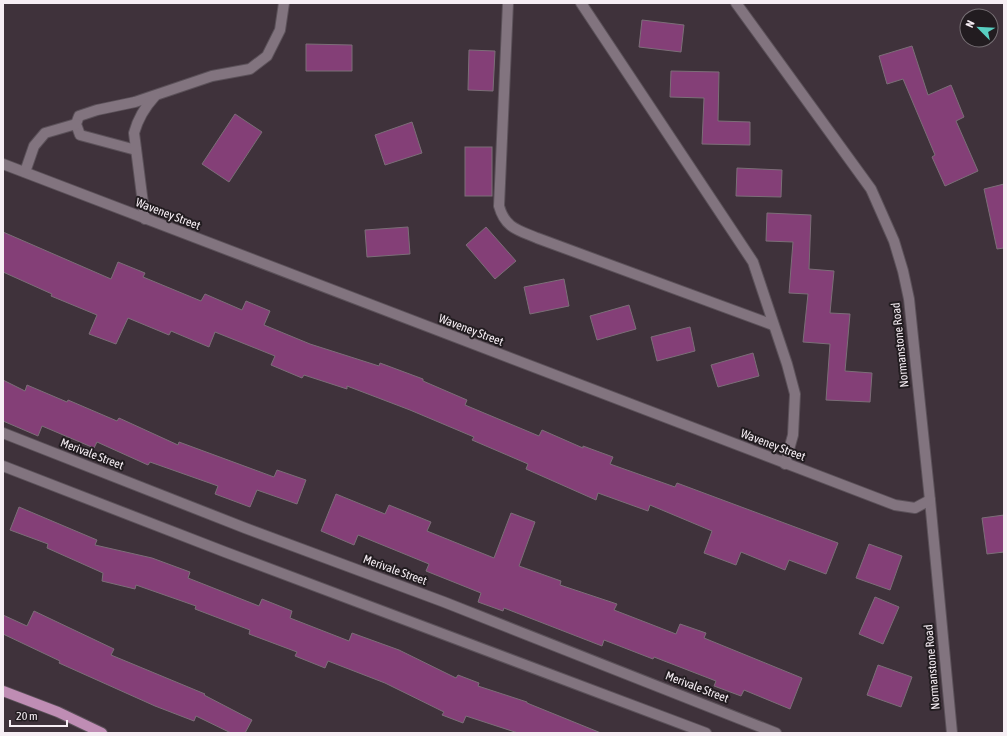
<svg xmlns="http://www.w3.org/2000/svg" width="1007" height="736" font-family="'Asap Condensed',sans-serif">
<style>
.building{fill:#843f77;stroke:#7c6e78}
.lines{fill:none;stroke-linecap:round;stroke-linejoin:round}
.minor-casing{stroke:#5b5159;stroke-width:12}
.major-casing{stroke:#5b5159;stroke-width:12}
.minor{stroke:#82747f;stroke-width:10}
.major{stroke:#bf8db4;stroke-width:10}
.labels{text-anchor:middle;stroke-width:4;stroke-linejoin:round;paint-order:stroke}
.street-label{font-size:12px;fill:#f6eef4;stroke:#221c20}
</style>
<rect width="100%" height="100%" fill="#3f323b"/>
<g class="building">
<path d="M642,20L684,25L681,52L639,47Z"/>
<path d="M306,44L352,45V71H306Z"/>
<path d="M912,46L928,95L951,85L964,117L956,121L978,171L945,186L932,157L935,155L903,79L887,84L879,56Z"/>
<path d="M469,50L495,51L493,91L468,90Z"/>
<path d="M671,71L719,72L718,121L750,122V145L702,144L704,98L670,97Z"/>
<path d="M235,114L262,132L229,182L202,164Z"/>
<path d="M412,122L422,153L385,165L375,135Z"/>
<rect x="465" y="147" width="27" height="49"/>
<path d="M737,168L782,170L781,197L736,196Z"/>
<path d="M1004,184V248L997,249L984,189Z"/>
<path d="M767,213L811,215L809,269L834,271L830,313L850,314L845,371L872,373L870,402L826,400L830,344L803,342L808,294L789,293L793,242L766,241Z"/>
<path d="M408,227L410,254L367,257L365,230Z"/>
<path d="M486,227L516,261L495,279L466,245Z"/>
<path d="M3,232L111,279L118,262L145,273L143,277L201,301L205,294L242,310L246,301L270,311L264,325L310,344L379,366L380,363L423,379V381L467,400L465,405L539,436L542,430L583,448V446L613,457L610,464L675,487L677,483L838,543L826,574L789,560L785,570L741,552L736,565L704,553L712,531L650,505L648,511L598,493L596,500L526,469L528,464L472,440L474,437L410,410L347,386V389L304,375L302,378L271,365L275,356L215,332L209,347L171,331L169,335L128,318L116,344L89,334L97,315L51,296L52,294L3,272Z"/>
<path d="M564,279L569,306L530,314L524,287Z"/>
<path d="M629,305L636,329L597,340L590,316Z"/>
<path d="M690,327L695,351L657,361L651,337Z"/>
<path d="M753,353L759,376L718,387L711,365Z"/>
<path d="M3,380L25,391L27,385L67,402L68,400L117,421L119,418L178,445L179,442L274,477L277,470L306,480L297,504L257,490L250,507L215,494L218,486L150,462L148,465L97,442L94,448L42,426L38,436L3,421Z"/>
<path d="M336,494L385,514L389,505L431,522L427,531L494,558L511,513L535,522L519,566L561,581L560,585L617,604L614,610L676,634L680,624L706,633L704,638L802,678L790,709L744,690L741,696L714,686L716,681L654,657L653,659L604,640L602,646L504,608L503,611L478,602L481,593L426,571L429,564L358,535L354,545L321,531Z"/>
<path d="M19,507L97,540L95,545L152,558L190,572L188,578L259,606L262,599L292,611L290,618L349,641L352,633L399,650L456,678L458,675L479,683L478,686L527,702V703L601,733H518L466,716L463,723L442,715L444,712L385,683L328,661L325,668L295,656L297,652L249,634L250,630L195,609L196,606L136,585L135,589L102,581L103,573L47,548L48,544L10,530Z"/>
<path d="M1004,515V552L987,554L982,518Z"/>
<path d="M869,544L902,556L890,590L856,578Z"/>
<path d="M875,597L899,607L883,644L859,634Z"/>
<path d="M34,611L114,649L111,655L205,694L204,695L252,720L245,733H231L196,716L194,721L155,706L59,663L60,661L3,634V615L27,626Z"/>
<path d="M878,665L912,677L901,707L867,695Z"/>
</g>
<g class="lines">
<g class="minor-casing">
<g id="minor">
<path d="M508,3L499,206C505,228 518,230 537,238L773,325"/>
<path d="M581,3L753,262L787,364L795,394L793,435L785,464"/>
<path d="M736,3L871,189L894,241L903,271L909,299L930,500L952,733"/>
<path d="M136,150L80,135L76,124L79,116L97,110L135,102L212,76L250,69L267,56L280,30L284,3"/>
<path d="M3,164L895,505L915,508L930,500"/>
<path d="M25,172L34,146L45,133L76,124"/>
<path d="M145,219L134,133C138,118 144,108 155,96"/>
<path d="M3,433L245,528L444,602L776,733"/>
<path d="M3,466L225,552L706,733"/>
</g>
</g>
<g class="major-casing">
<path id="major" d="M3,691L58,712L102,733"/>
</g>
<use href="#minor" class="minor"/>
<use href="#major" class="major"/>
</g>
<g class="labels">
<g class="street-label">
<text transform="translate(168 214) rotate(21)" y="4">Waveney Street</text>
<text transform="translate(471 330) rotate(21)" y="4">Waveney Street</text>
<text transform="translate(900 345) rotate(-96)" y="4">Normanstone Road</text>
<text transform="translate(773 445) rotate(21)" y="4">Waveney Street</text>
<text transform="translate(92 454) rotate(21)" y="4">Merivale Street</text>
<text transform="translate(395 570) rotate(20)" y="4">Merivale Street</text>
<text transform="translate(932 667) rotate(-95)" y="4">Normanstone Road</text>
<text transform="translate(697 687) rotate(21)" y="4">Merivale Street</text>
</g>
</g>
<rect width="1007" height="736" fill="none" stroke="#f6eef4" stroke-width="8"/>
<g transform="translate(979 28) rotate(294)"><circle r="19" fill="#221c20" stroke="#777075"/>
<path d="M0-3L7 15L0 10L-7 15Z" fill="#58cec1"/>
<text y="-6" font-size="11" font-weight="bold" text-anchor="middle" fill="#f6eef4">N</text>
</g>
<path d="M10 720v6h57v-6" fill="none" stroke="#f6eef4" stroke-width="2"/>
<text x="16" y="720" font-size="12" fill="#f6eef4" stroke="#221c20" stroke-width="3" paint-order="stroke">20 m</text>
</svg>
